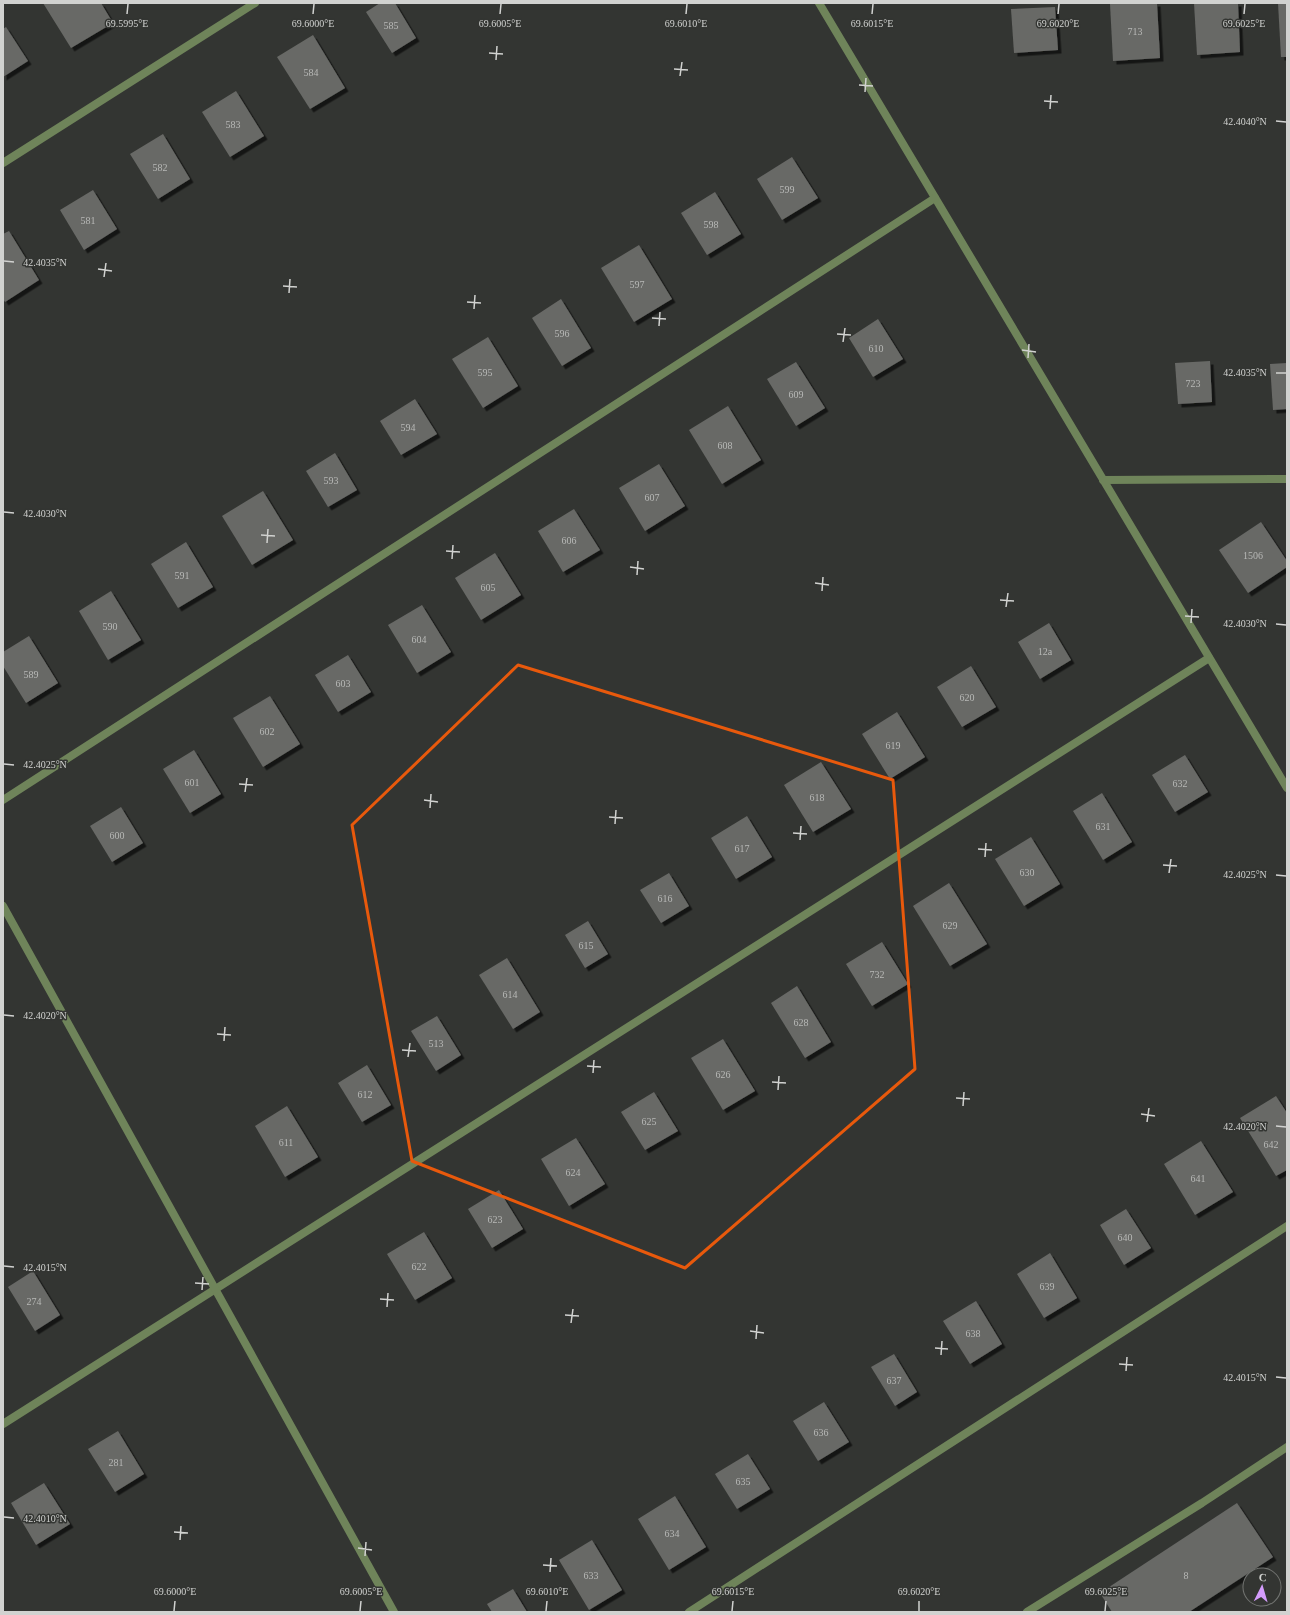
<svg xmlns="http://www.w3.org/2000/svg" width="1290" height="1615" font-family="Georgia,serif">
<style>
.building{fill:#686966;filter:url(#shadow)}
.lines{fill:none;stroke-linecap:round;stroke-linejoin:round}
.service{stroke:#6f845a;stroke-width:8}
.minor{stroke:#6f845a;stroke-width:8}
.tertiary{stroke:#6f845a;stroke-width:8}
.marked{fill:none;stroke:#e8590c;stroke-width:3;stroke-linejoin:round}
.ticks{fill:none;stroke:#d1d2d0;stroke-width:1.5}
.labels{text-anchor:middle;stroke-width:3;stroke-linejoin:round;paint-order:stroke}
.number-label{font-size:10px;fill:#b7b8b6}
.ticks-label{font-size:10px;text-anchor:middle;fill:#d1d2d0;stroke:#333532;stroke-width:3;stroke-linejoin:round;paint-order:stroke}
</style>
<defs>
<filter id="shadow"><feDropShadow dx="3.5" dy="3.5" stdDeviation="0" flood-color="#0009"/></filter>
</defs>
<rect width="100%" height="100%" fill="#333532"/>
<g class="building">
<path d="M43,3H101L113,23L71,48Z"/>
<path d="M380,3H395L416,38L392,53L366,12Z"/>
<path d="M1131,3H1157L1160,58L1113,61L1110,4Z"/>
<path d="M1194,3H1238L1240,52L1197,55Z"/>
<path d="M1278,3H1287V57H1281Z"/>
<path d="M1055,7L1058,50L1014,53L1011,9Z"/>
<path d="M6,27L28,61L3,77V29Z"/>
<path d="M313,35L345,88L310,109L277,57Z"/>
<path d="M236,91L264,136L230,157L202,112Z"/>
<path d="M163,134L190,179L158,199L130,154Z"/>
<path d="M792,157L818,198L782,220L757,179Z"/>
<path d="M93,190L117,229L84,250L60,210Z"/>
<path d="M715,192L741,234L707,255L681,213Z"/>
<path d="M9,231L39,280L5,302L3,299V234Z"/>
<path d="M639,245L672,299L634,322L601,268Z"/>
<path d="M561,299L591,348L562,366L532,318Z"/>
<path d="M878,319L903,359L873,377L849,338Z"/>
<path d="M488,337L518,386L483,408L452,359Z"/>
<path d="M1210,361L1212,402L1178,404L1175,363Z"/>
<path d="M796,362L825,408L796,426L767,379Z"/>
<path d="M1287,363V409L1273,410L1270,364Z"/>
<path d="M415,399L437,434L401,455L380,421Z"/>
<path d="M728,406L761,460L722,484L689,430Z"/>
<path d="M335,453L357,490L328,507L306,471Z"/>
<path d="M659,464L685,506L645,531L619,488Z"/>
<path d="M263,491L293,540L252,565L222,516Z"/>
<path d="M574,509L600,550L563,572L538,531Z"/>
<path d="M1261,522L1287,561V567L1248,593L1219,550Z"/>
<path d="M186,542L213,587L178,608L151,564Z"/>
<path d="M495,553L521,595L481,620L455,578Z"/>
<path d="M111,591L141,640L108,660L79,611Z"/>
<path d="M422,605L451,652L417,673L388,625Z"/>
<path d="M1049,623L1071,660L1040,679L1018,642Z"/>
<path d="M29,636L58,683L26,703L3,666V652Z"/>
<path d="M348,655L371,692L338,712L315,675Z"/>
<path d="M971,666L996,707L962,727L937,687Z"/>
<path d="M270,696L300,744L263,767L233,718Z"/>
<path d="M897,712L925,757L890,779L862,734Z"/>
<path d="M194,750L221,794L190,813L163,769Z"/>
<path d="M1185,755L1208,792L1175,812L1152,775Z"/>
<path d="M821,762L851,809L813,832L784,785Z"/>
<path d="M1102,793L1132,842L1103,860L1073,811Z"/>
<path d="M121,807L143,843L112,862L90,826Z"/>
<path d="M747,816L772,857L736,879L711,838Z"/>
<path d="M1031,837L1060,884L1024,906L995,859Z"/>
<path d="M669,873L689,906L661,923L640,890Z"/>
<path d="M949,883L987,944L950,966L913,906Z"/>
<path d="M588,921L608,954L585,968L565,935Z"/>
<path d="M882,942L908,984L872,1006L846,964Z"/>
<path d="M507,958L540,1012L513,1029L479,975Z"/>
<path d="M797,986L831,1042L805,1058L771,1003Z"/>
<path d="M437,1016L461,1055L436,1071L411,1031Z"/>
<path d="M723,1039L755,1091L723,1110L691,1058Z"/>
<path d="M367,1065L391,1105L362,1122L338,1083Z"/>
<path d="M654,1092L678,1131L645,1150L621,1112Z"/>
<path d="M1276,1096L1287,1113V1170L1276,1176L1240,1118Z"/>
<path d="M287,1106L318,1157L285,1177L255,1126Z"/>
<path d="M576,1138L605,1184L569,1206L541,1159Z"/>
<path d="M1201,1141L1233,1192L1195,1215L1164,1164Z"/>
<path d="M499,1190L523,1229L492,1248L468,1209Z"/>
<path d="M1126,1209L1151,1248L1124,1265L1100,1225Z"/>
<path d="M424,1232L452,1278L415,1300L387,1254Z"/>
<path d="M1050,1253L1077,1298L1044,1318L1017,1274Z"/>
<path d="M33,1271L60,1315L35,1331L8,1287Z"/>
<path d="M976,1301L1002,1344L970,1364L943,1321Z"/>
<path d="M894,1354L917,1392L895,1406L871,1367Z"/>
<path d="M824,1402L849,1442L818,1461L793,1421Z"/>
<path d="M118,1431L144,1474L115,1492L88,1449Z"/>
<path d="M748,1454L770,1489L737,1509L715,1474Z"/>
<path d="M44,1483L70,1524L36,1545L11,1503Z"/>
<path d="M675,1496L706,1547L669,1570L638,1519Z"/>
<path d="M1237,1503L1273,1557L1189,1612H1112L1100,1593Z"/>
<path d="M592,1540L622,1590L589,1610L559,1560Z"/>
<path d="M513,1589L527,1612H492L487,1604Z"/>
</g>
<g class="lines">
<path class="service" d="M1027,1612L1202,1503L1287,1447"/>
<g class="minor">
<path d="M819,3L1287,788"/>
<path d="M3,163L255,3"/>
<path d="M1103,480L1287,479"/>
<path d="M3,800L935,198"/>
<path d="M3,1424L1209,658"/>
<path d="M689,1612L1287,1226"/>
</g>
<path class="tertiary" d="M3,906L394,1612"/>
</g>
<path class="marked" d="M518,665L893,780L915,1069L685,1268L412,1161L352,825Z"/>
<path class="ticks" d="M127,14L128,4M313,14L314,4M500,14L501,4M686,14L687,4M872,14L873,4M1058,14L1059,4M1244,14L1245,4M489,53L503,54M496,60L497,46M674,69L688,70M680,76L682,62M859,85L873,86M865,92L866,78M1044,101L1058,102M1050,109L1051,95M1276,121L1286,122M4,261L14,262M98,269L112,271M104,277L106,263M283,286L297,287M289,293L290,279M467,302L481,303M474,309L475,295M652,318L666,319M659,326L660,312M837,334L851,335M843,342L845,328M1022,350L1036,352M1028,358L1029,344M1276,373H1286M4,512L14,513M261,535L275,536M267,543L268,529M446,551L460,552M452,559L453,545M630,567L644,569M637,575L638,561M815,583L829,585M822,591L823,577M1000,600L1014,601M1006,607L1008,593M1185,616L1199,617M1191,623L1192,609M1276,624L1286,625M4,764L14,765M239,784L253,785M245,792L247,778M424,800L438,802M430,808L431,794M609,817L623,818M615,824L616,810M793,833L807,834M800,840L801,826M978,849L992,850M985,857L986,843M1163,865L1177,866M1169,873L1171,859M1276,875L1286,876M4,1015L14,1016M217,1034L231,1035M224,1041L225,1027M402,1050L416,1051M408,1057L410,1043M587,1066L601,1067M593,1073L594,1060M772,1082L786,1083M778,1090L779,1076M956,1098L970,1099M963,1106L964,1092M1141,1114L1155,1116M1147,1122L1149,1108M1276,1126L1286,1127M4,1266L14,1267M195,1283L209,1284M202,1290L203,1277M380,1299L394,1300M387,1307L388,1293M565,1315L579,1316M571,1323L573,1309M750,1331L764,1333M756,1339L757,1325M935,1348L948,1349M941,1355L942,1341M1119,1364L1133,1365M1126,1371L1127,1357M1276,1377L1286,1378M4,1517L14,1518M174,1532L188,1533M180,1540L181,1526M358,1548L372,1550M365,1556L366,1542M543,1565L557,1566M550,1572L551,1558M174,1611L175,1601M360,1611L361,1601M546,1611L547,1601M732,1611L733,1601M919,1611V1601M1105,1611L1106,1601"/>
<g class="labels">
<g class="number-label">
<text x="391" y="29">585</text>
<text x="1135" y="35">713</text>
<text x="311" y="76">584</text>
<text x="233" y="128">583</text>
<text x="160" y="171">582</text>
<text x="787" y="193">599</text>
<text x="88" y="224">581</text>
<text x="711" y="228">598</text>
<text x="637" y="288">597</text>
<text x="562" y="337">596</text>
<text x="876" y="352">610</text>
<text x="485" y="376">595</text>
<text x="1193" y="387">723</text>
<text x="796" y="398">609</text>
<text x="408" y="431">594</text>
<text x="725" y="449">608</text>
<text x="331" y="484">593</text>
<text x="652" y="501">607</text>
<text x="569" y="544">606</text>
<text x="1253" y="559">1506</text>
<text x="182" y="579">591</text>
<text x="488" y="591">605</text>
<text x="110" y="630">590</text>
<text x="419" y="643">604</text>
<text x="1045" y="655">12а</text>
<text x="31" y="678">589</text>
<text x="343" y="687">603</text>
<text x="967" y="701">620</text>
<text x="267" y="735">602</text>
<text x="893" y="749">619</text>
<text x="192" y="786">601</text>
<text x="1180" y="787">632</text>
<text x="817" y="801">618</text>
<text x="1103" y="830">631</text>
<text x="117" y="839">600</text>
<text x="742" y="852">617</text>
<text x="1027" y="876">630</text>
<text x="665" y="902">616</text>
<text x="950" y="929">629</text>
<text x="586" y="949">615</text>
<text x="877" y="978">732</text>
<text x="510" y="998">614</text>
<text x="801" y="1026">628</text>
<text x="436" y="1047">513</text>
<text x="723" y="1078">626</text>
<text x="365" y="1098">612</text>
<text x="649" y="1125">625</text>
<text x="286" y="1146">611</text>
<text x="1271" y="1148">642</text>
<text x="573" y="1176">624</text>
<text x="1198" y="1182">641</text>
<text x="495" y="1223">623</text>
<text x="1125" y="1241">640</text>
<text x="419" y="1270">622</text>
<text x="1047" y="1290">639</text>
<text x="34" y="1305">274</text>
<text x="973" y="1337">638</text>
<text x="894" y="1384">637</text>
<text x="821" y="1436">636</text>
<text x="116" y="1466">281</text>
<text x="743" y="1485">635</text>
<text x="672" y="1537">634</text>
<text x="591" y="1579">633</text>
<text x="1186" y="1579">8</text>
</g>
</g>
<g class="ticks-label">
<text x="127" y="27">69.5995°E</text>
<text x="313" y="27">69.6000°E</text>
<text x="500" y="27">69.6005°E</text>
<text x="686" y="27">69.6010°E</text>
<text x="872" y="27">69.6015°E</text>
<text x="1058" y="27">69.6020°E</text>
<text x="1244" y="27">69.6025°E</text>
<text x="1245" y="125">42.4040°N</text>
<text x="45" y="266">42.4035°N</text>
<text x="1245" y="376">42.4035°N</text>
<text x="45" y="517">42.4030°N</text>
<text x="1245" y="627">42.4030°N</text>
<text x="45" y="768">42.4025°N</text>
<text x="1245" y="878">42.4025°N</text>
<text x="45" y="1019">42.4020°N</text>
<text x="1245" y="1130">42.4020°N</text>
<text x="45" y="1271">42.4015°N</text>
<text x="1245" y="1381">42.4015°N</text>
<text x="45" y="1522">42.4010°N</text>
<text x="175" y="1595">69.6000°E</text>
<text x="361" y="1595">69.6005°E</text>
<text x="547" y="1595">69.6010°E</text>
<text x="733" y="1595">69.6015°E</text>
<text x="919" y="1595">69.6020°E</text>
<text x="1106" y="1595">69.6025°E</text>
</g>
<rect width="1290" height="1615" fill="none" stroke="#d1d2d0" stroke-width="8"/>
<g transform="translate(1262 1587) rotate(5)"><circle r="19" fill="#333532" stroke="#727471"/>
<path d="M0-3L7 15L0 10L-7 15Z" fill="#d49cfc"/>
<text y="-6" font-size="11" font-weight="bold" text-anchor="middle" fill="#d1d2d0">С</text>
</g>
</svg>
